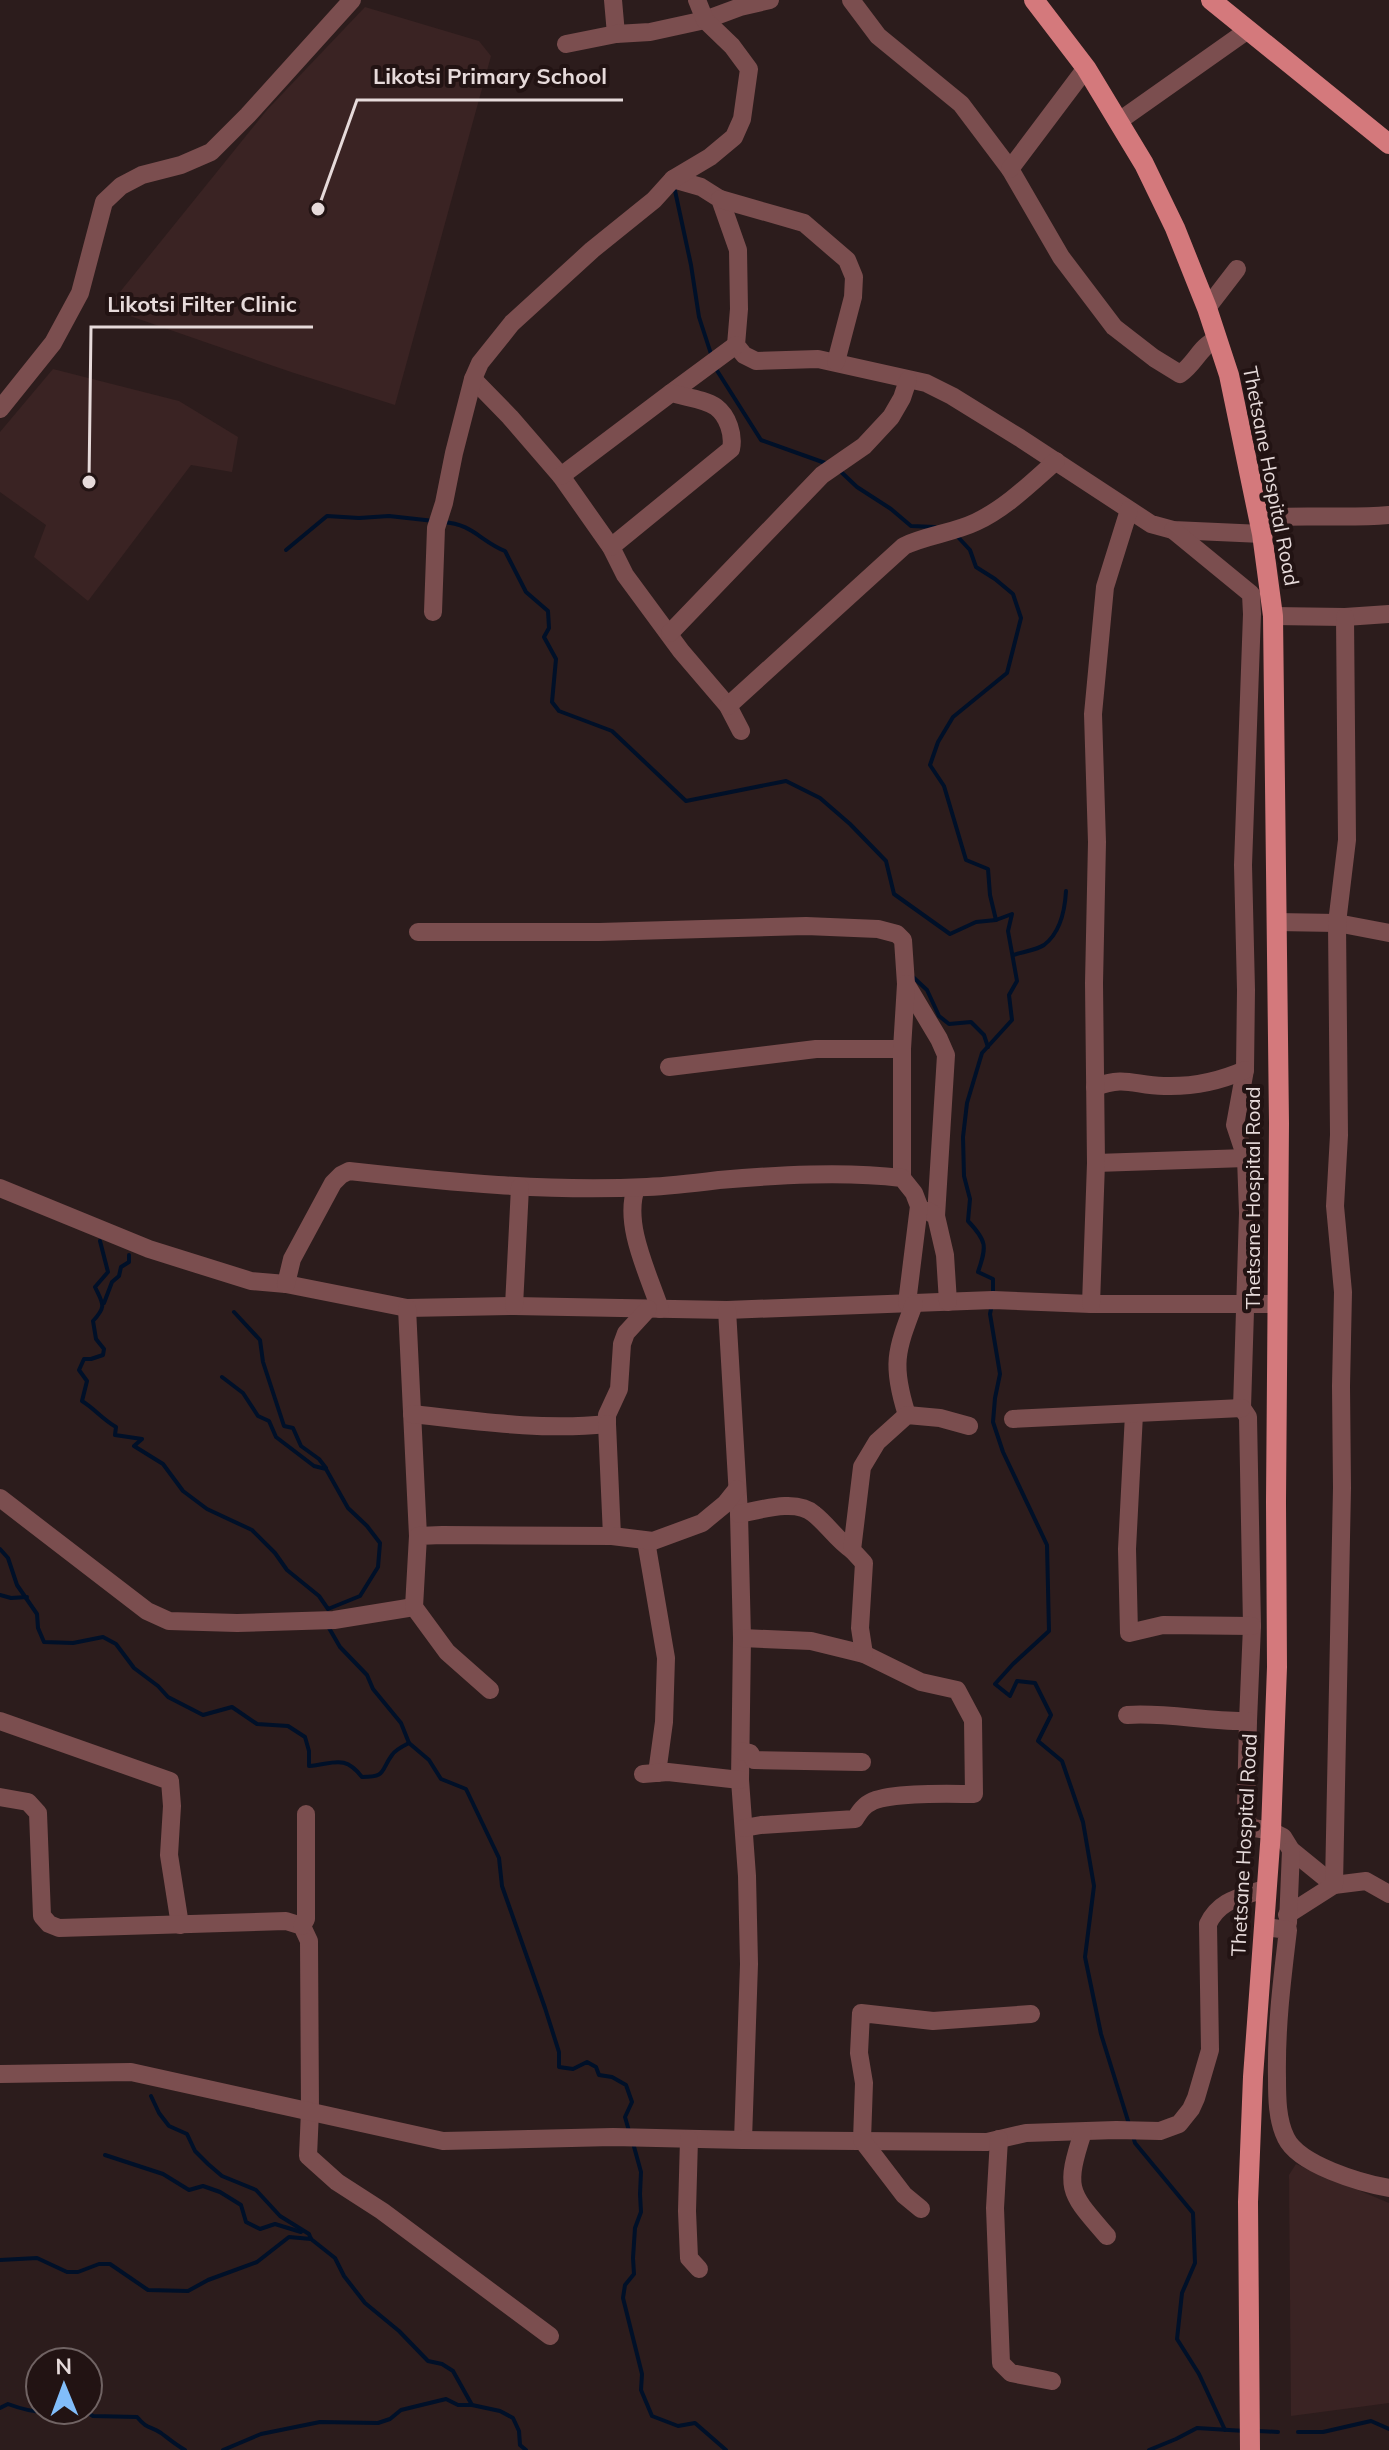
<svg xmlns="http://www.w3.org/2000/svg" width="1389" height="2450" font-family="Mulish,sans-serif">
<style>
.built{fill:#3a2323}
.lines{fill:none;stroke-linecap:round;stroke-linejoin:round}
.stream{stroke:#001028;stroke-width:4}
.minor{stroke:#7b4e4f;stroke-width:18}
.major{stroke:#d4797c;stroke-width:20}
.labels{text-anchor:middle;stroke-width:8;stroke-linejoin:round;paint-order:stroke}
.street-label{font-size:20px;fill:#e6dada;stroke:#221313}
.leader{fill:none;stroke:#e6dada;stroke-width:3}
.callout-dot{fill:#e6dada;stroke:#221313;stroke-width:3}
.callout-label{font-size:22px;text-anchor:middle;font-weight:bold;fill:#e6dada;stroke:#221313;stroke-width:8;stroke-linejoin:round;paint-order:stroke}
</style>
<rect width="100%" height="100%" fill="#2c1c1c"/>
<g class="built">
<path d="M365,7L479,41L491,56L395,405L291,372L107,308L267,110Z"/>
<path d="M53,369L179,401L238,437L232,472L191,465L88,601L34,557L46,525L0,492V432Z"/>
<path d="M1296,2164L1389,2203V2403L1291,2416L1289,2175Z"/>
</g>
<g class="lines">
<g class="stream">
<path d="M674,186L691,265L699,317L712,357"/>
<path d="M716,369L761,440L828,464"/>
<path d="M839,470L857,487L891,509L911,526L935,527"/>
<path d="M443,522C473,524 480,541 505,551L526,592L548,611L549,628L544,637L556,659L552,702L559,711L612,731L686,801L786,781L820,798L850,824L886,861L894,894L950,934L976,922L996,920L1012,914L1008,931L1017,981L1009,995L1012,1020L982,1053L967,1103L963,1137L964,1176L970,1199L968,1221C987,1241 987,1246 978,1272L993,1279V1295"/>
<path d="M957,536L970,550L976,567L995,579L1013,594L1021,618L1007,673L953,717L938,742L930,765L944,786L966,860L988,869L990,895L996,920"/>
<path d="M286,550L327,516L359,518L389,516L434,521"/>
<path d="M1013,955C1022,952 1037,950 1044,945C1060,933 1065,909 1066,891"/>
<path d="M913,977L927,990L939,1016L949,1024L971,1022L984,1035L988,1047"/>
<path d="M100,1241L108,1272L95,1287C103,1304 107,1306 93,1321L96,1339L104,1349L103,1355L91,1359H84L79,1370L87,1381L82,1401C95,1409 102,1419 116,1427L115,1435L142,1439L134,1446L163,1464L183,1491L207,1509L252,1530L275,1553L287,1570L319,1596L328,1609L360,1596L378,1567L380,1543L367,1526L348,1508L326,1469L314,1466L276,1437L269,1421L258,1416L243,1393L222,1377"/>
<path d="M104,1303L112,1282L119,1276L121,1267L129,1262V1255"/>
<path d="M992,1304L990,1314L1000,1374L995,1398L993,1422L1003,1452L1047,1545L1049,1631L1013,1664L995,1684L1010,1696L1017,1681L1035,1683L1051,1715L1038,1741L1062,1761L1083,1822L1094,1886L1085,1957L1101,2034L1129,2124"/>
<path d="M234,1312L260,1340L263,1362L284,1426L293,1428L301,1446L319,1459L326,1468"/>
<path d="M0,1549L8,1558L17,1585L37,1614L38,1628L44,1642L73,1643L103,1637L116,1644L134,1668L158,1686L168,1697L203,1715L232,1707L257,1724L288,1726L305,1737L309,1751V1766C334,1764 344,1754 362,1777C387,1777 380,1771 392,1755C395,1750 403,1746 409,1743L429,1760L441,1779L466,1789L499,1858L502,1886L545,2008L559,2052V2067L573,2069L587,2062L596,2067L599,2075L612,2077L626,2085L632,2102L625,2117L629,2131"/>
<path d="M0,1595L11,1598L27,1597"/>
<path d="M329,1628L340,1647L367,1675L373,1689L401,1723L409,1743"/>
<path d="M151,2096L159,2113L169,2126L187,2134L195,2151L208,2164L222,2176L256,2190L280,2216L309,2234L311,2239L335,2258L344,2276L365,2303L399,2331L428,2361L442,2364L453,2371L472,2405"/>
<path d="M1133,2136L1135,2143L1193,2213L1195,2263L1182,2293L1177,2339L1199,2374L1225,2430"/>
<path d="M633,2143L641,2172L640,2194L641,2212L635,2228L633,2258L634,2274L625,2285L623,2298L642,2374L641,2390L652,2416L678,2426L695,2423L726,2450"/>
<path d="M105,2155L163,2174L189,2190L203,2186L220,2192L241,2205L246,2222L260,2229L275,2224L301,2232"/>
<path d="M0,2260L37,2258L67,2272H78L99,2264H110L148,2290L188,2291L208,2280L257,2262L289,2237L311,2239"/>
<path d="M0,2408L8,2404C24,2410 45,2415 61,2410"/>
<path d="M83,2410L93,2416L137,2417C147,2429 150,2426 161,2433C169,2439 176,2445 185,2450"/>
<path d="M1258,2431L1278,2432"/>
<path d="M1298,2432H1323L1371,2421L1389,2429"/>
<path d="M223,2450L261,2434L320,2422L378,2423L390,2419L401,2410L446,2399L458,2405H472L500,2411L513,2418L519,2431L520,2445L526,2450"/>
<path d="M1149,2450L1176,2439L1197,2428L1245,2431"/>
</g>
<g class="minor">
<path d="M613,0L616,34"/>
<path d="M851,0L878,36L961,104L1010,169L1061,257L1114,327L1154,358L1180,374C1195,364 1200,346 1217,339"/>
<path d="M566,44L616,34L650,32L705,20L740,7L770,0"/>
<path d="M1119,121L1248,30"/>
<path d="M1010,169L1086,68"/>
<path d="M673,179L701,187L720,199L738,250L739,309L736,345L744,355L756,361L818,359L926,383L952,396L1020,438L1151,524L1173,530L1262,534"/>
<path d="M720,199L804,223L847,260L854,277L853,297L836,362"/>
<path d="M1207,308L1237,269"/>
<path d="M473,379L510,417L561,476L611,547L625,575L681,651L728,706L741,731"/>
<path d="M671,393L736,345"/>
<path d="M0,409L53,343L80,293L104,202L121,186L142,175L181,165L211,152L248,115L352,0"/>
<path d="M561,476L671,393C684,397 705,399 716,407C728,416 734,435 731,449L611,547"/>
<path d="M1259,518C1302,514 1346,519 1389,515"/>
<path d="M1173,530L1251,594L1252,614L1243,865L1246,990L1245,1070L1235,1125L1246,1158L1248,1213L1242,1408L1248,1417L1252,1626L1248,1721L1246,1807L1248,1827L1271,1831L1283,1837L1291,1850L1334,1885L1366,1881L1389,1894"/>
<path d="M433,612L436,528L444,503L454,453L473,379L480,363L512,323L592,250L654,200L673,179L710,157L734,137L742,119L749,69L732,46L705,20L697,0"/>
<path d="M1273,616L1345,617L1389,614"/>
<path d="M670,633L822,475L864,446L891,417L902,398L908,380"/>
<path d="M728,706L904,546C927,535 953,533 976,522C1006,508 1031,483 1056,461"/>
<path d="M1276,922L1337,923L1389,933"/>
<path d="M418,932H599L806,926L878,929L897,934L903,940L906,984L939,1039L946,1055L936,1216"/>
<path d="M669,1067L816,1049H902"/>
<path d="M1095,1087C1126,1075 1135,1086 1164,1086C1192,1087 1220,1081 1245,1070"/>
<path d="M1096,1163L1246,1158"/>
<path d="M902,1178V1049L906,984"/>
<path d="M0,1188L149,1249L251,1281L286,1284L407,1308L514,1306L727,1310L993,1300L1091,1304H1277"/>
<path d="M636,1188C623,1224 648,1273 660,1309"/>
<path d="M928,1211L936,1216L945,1255L948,1302"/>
<path d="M286,1284L292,1259L333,1183L341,1175L349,1171C449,1182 547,1192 647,1187C671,1186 695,1183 719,1180C778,1175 844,1171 902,1178L914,1193L919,1206L907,1303"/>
<path d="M1091,1304L1096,1163L1094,983L1097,842L1093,714L1105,587L1129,510"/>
<path d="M514,1306L520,1187"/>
<path d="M407,1308L418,1536"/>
<path d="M727,1310L739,1514L742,1638L740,1780L747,1876L749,1964L743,2140"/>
<path d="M412,1414C476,1421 543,1431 607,1424V1415L619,1389L622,1344L626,1333L648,1309"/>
<path d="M1134,1414L1127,1549L1129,1633L1163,1625L1252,1626"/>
<path d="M907,1415C891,1365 896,1351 914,1304"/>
<path d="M1013,1419L1242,1408"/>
<path d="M607,1424L612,1536"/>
<path d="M0,1498L147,1611L169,1621L237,1623L334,1620L414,1607"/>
<path d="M739,1514C760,1510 797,1498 814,1514C828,1525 837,1540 852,1550"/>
<path d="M646,1541L666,1658L664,1722L657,1773"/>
<path d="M742,1638L811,1641L864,1654L921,1682L957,1690L973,1720L974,1794C949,1794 895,1792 873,1801C864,1805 860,1811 855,1819L761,1825L744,1828"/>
<path d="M864,1654L860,1628L864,1563L852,1550L862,1467L877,1442L907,1415L940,1418L969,1426"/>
<path d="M490,1690L447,1652L414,1607L418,1536L442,1535L612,1536L653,1541L702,1523L725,1504L737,1489"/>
<path d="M1127,1715C1167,1712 1207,1722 1248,1721"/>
<path d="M0,1721L170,1781L172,1806L169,1855L180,1925"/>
<path d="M741,1751L750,1753L754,1760L862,1762"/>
<path d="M643,1774L668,1772L740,1780"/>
<path d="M0,1797L28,1802L38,1813L42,1916L49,1924L59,1928L286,1921L302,1926L309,1941L310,2111L308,2156L337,2182L382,2211L550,2336"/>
<path d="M1287,1915L1334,1885L1342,1488L1341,1386L1343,1292L1335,1206L1339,1135L1337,923L1347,840L1345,617"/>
<path d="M1288,1923L1291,1850"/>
<path d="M302,1926L306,1919V1814"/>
<path d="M1265,1927L1288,1930C1282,1980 1276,2027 1277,2078C1277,2097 1277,2120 1286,2138C1299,2165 1361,2183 1389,2188"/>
<path d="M0,2074L131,2072L443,2141L613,2137L743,2140L987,2142L1026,2133L1116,2130L1160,2131L1179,2124L1191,2109L1196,2098L1210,2050L1208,1924C1220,1898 1244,1897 1267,1888"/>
<path d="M1083,2132C1064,2190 1069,2192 1107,2236"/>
<path d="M689,2139L687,2211L689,2258L699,2269"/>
<path d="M999,2139L995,2208L1001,2363L1011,2373L1052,2381"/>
<path d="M921,2209L904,2195L862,2140L864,2083L859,2053L861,2013L933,2021L1031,2014"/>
</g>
<g class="major">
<path d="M1034,0L1086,68L1144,164L1175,228L1207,308L1229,375L1262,534L1273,616L1279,1123L1276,1502L1277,1667L1271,1831L1253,2077L1248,2202L1250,2450"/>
<path d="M1211,0L1389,144"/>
</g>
</g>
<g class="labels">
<g class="street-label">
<text transform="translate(1271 476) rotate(79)" y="7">Thetsane Hospital Road</text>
<text transform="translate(1253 1198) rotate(-90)" y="7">Thetsane Hospital Road</text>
<text transform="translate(1244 1845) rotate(-87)" y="7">Thetsane Hospital Road</text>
</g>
</g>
<path class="leader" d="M318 209L357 100H623M89 482L91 327H313"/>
<g class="callout-dot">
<circle cx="318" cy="209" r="8"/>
<circle cx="89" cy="482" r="8"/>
</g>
<g class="callout-label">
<text x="490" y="84">Likotsi Primary School</text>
<text x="202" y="312">Likotsi Filter Clinic</text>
</g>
<g transform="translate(64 2386) rotate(359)"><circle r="38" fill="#221313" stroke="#706363" stroke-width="2"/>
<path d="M0-6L14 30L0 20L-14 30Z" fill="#81bdfa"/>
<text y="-12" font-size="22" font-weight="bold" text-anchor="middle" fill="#e6dada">N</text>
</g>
</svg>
